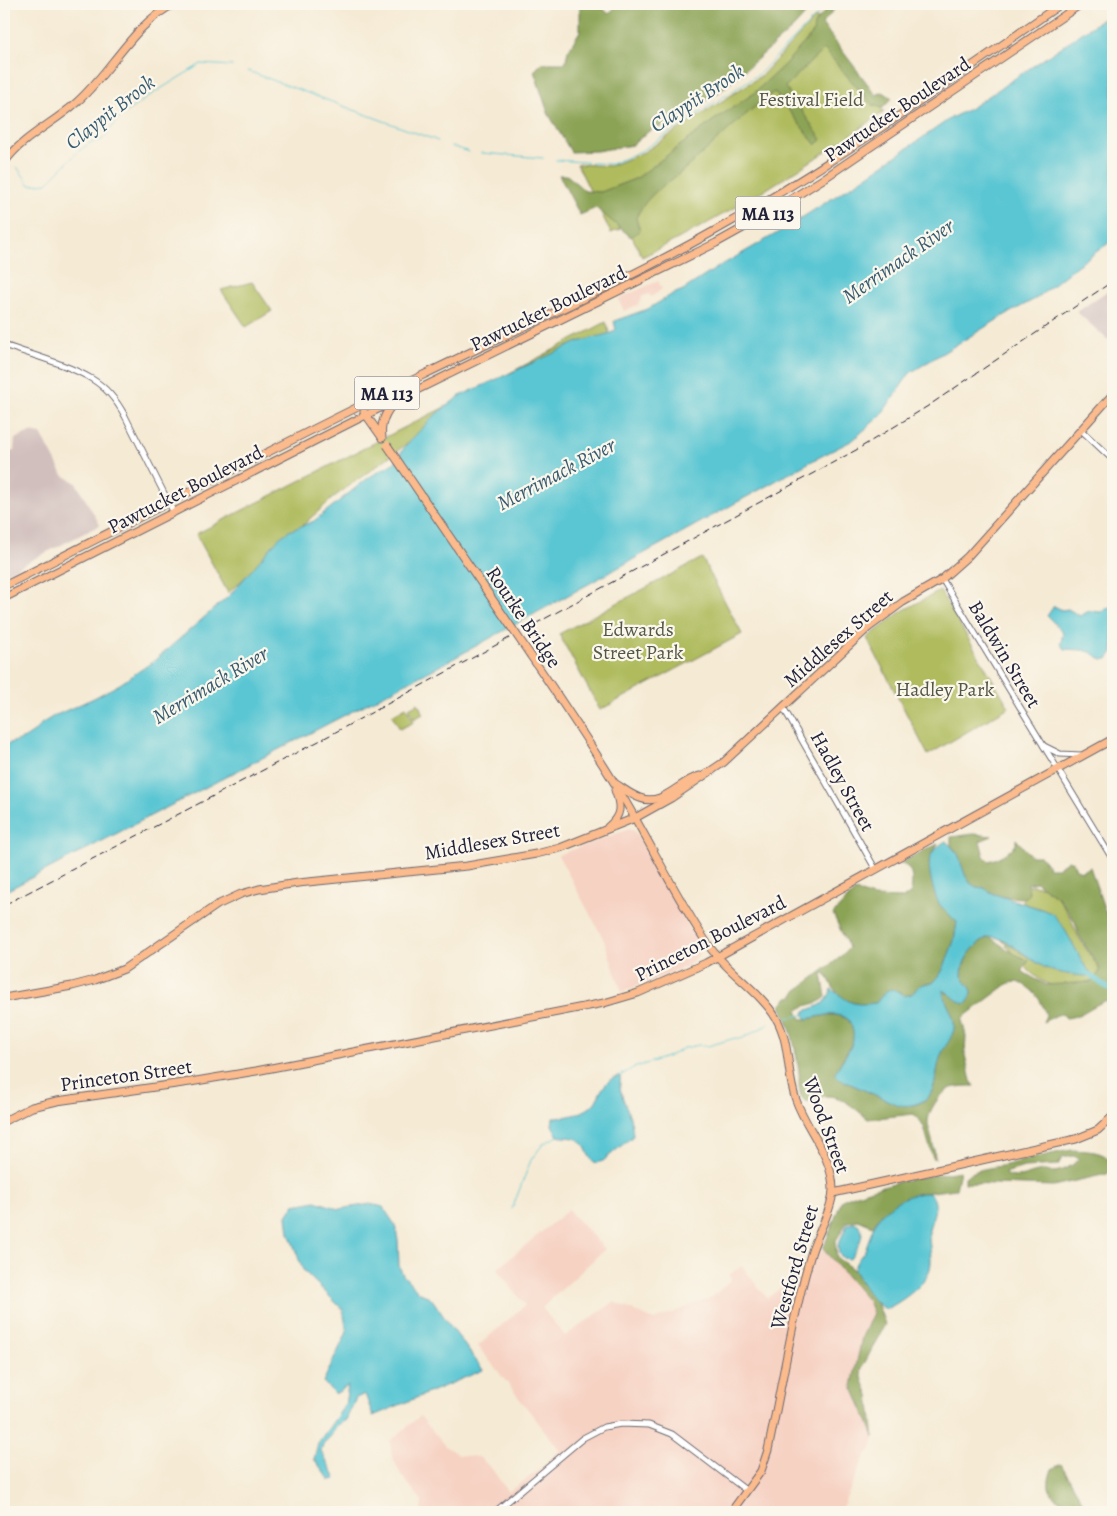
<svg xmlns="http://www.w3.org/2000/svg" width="1117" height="1516" font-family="Alegreya,serif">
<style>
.built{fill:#f6d2c3}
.industrial{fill:#d1bfbd}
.green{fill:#afbb5d;stroke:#686e4c}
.forest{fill:#8ba354;stroke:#566248;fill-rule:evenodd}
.water{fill:#5ac6d3;stroke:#3e7487}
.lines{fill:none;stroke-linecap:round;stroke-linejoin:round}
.stream{stroke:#5ac6d3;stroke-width:1}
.canal{stroke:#5ac6d3;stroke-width:5}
.minor-casing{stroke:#6c6871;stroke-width:7}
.major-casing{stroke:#6c6871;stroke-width:9}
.minor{stroke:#fff;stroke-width:5}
.major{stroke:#fbbb8d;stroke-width:7}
.rail{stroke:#22223b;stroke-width:1;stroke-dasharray:8 4;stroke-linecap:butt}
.major-bridge-casing{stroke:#6c6871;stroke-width:9;stroke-linecap:butt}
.major-bridge{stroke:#fbbb8d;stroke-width:7}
.labels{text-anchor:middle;stroke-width:4.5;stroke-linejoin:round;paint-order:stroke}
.shield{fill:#fbf7ec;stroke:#636270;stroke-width:1}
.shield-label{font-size:19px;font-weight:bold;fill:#22223b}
.park-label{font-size:20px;fill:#535847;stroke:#fbf7ec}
.street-label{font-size:20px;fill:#22223b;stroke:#fbf7ec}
.water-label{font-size:21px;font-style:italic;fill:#365b70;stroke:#fbf7ec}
</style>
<rect width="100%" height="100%" fill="#fbf7ec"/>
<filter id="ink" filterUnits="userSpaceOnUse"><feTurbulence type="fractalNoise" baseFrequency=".02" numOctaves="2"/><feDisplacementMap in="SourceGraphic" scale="10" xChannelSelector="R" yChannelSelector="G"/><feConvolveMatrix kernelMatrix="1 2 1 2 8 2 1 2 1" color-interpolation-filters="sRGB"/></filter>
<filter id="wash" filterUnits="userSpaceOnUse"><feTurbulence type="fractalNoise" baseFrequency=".0096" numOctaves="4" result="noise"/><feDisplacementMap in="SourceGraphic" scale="20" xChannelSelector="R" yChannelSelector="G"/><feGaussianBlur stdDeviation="1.12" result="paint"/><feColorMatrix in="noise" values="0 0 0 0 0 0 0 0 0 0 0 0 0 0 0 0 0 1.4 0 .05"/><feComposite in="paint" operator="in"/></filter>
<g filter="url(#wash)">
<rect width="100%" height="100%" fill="#f5ead4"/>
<g class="built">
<path d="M658,281L662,289L651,297L649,294L641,297L642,300L638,302L639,304L624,311L618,299Z"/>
<path d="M629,829L635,831L699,945L700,953L689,965L622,992L604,940L558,855Z"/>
<path d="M568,1210L605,1249L542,1308L565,1336L614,1302L654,1320L712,1297L731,1280L730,1274L742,1266L767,1298L800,1274L823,1249L868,1301L873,1313L862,1337L852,1386L868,1421L874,1437L872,1449L866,1454L840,1512H421L422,1501L400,1473L392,1456L390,1441L420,1416L446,1447L459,1455L479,1457L492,1469L508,1492L538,1471L560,1450L478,1346L525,1305L497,1269Z"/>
</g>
<g class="industrial">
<path d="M1113,287V334L1108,340L1077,312Z"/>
<path d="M30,432L41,434L63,475L76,483L100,525L4,574V453L14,451L15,439Z"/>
</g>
<g class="green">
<path d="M816,17L884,112C807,166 727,216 642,257L627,226L611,233L577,164L610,166L644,152L762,75Z"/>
<path d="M252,282L272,311L246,327L221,290Z"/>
<path d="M606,322L610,336L423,432L334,497L228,593L196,534L472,393Z"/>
<path d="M702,558L742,634L600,710L559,634Z"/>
<path d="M940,591L1009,707L928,755L867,638L902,611Z"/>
<path d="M418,703L423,714L414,719L409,708Z"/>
<path d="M406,707L414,722L400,729L392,715Z"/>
<path d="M1031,885L1046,887L1056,895L1070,917L1078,936L1101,972L1099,979C1086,982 1065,988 1052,985C1034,982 1012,951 1000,938C1030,959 1054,978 1093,975L1085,966L1071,943L1044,910L1022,903L1027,894L1026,886Z"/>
</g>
<g class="forest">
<path d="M580,4H598L609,14L618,4H815L794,27L722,90L674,122L649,131L632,145L597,151L571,152L548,113L534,71L542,63H565L568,51L580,31Z"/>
<path d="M831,4H839L822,24L876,95L883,92L892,98L883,108L872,105L824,49L785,87L822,140L816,145L774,92C743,115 716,142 687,167C666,186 649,191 636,218L640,231L631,237L596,208L580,215L559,175H567L585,191L601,192L637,178L714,120L753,94L785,64L813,33L814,24Z"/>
<path d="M973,834L992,836L980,841L984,856L989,861C1000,858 1007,853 1016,845V839L1031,856H1041L1049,868H1057L1068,860L1073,862L1076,869L1082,871L1090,867L1107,917L1113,922V1009L1110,1004L1105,1001C1091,1006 1081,1017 1066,1018L1062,1014L1057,1015L1043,1022L1046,1015C1042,1000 1032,987 1018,982L1009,983L965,1016L962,1020L966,1036L965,1055L971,1081L975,1086C968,1086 959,1086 951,1088C940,1093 927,1112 928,1124C930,1135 935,1147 935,1159L933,1158L924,1127L914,1114L868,1119C855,1109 839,1092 821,1097C816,1098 811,1101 806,1102C803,1099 800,1096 800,1092C798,1085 800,1078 799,1072C796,1049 791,1027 781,1006L788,997L794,996L796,991L838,959L849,948L833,914L855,891L873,897L904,898L911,893C912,882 915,866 900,864L913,856L938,844C936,849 931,853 930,858C927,867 935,897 940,905C945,911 951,916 957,922L954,941L944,967L940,975L933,983H925L912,994L904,996L899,991H886L876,1003C858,1005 843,1004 833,987C830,982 829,977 824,973L822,974L826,997C817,1006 805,1003 797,1011L801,1019C821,1019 828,1010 848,1019C860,1040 850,1044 841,1062C838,1067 838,1073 837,1078L898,1105C905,1106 910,1106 917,1104C939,1097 934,1072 941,1055C945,1045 956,1033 954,1023C952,1011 944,1002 942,990L965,1004C979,989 968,988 962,976C963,958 974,943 990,937L1011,952L1029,961L1023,968V972L1046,985L1091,982L1099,973L1100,969L1079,935L1075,922L1059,898L1036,882L1027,884L1029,890L1028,896L1023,898L1003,897L994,894L984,888L976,887L970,883L965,875L958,854L951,845V837Z"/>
<path d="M1072,1150C1087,1151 1115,1150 1111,1171L1107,1174L1053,1186L965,1183V1177C977,1167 998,1168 1014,1163C1034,1158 1052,1153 1072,1150ZM1073,1156L1079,1158C1075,1165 1062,1172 1052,1172C1047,1172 1050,1171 1044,1171C1029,1172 1022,1181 1006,1175L1005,1173L1024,1167L1058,1165L1062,1158Z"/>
<path d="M960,1171L956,1189L915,1194L880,1216L873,1226L858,1220L847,1222L835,1242L837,1258L854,1270L878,1305L885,1324L861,1370L863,1381L869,1395L874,1437L868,1421L852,1386L862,1337L873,1313L868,1301L823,1249L842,1200C877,1184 922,1177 960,1171Z"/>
<path d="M1061,1464L1088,1511L1087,1512H1068L1069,1506C1051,1495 1044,1491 1052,1469Z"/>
</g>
<g class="water">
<path d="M1113,12V240L1075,267L1037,298L1005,315L910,373L881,415L853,440L810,462L447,662L4,892V745L25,738L34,732L41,724L54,716L94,698L120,684L154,661L230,595L279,538L289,531L314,521L368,478L395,462L406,445L436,414L460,396L578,342L611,333L616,330L614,321L648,309L671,295L683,290L720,266L781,231L861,180L951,118L971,108Z"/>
<path d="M1113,605V652L1108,659C1099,661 1098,655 1090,652C1083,649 1072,650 1065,649L1061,644L1063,632L1047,616L1054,606L1062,610L1068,609L1080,616L1089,611L1101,612Z"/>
<path d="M946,841L958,854L965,875L970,883L976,887L984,888L994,894L1044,910L1053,914L1064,928L1085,966L1093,976C1077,976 1058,974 1044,967C1030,960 1004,935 990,937C983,938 979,943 974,948C966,957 962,964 962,976C968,988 979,989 965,1004C956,1002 951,993 943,990C944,1002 953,1011 954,1023C956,1034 945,1045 941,1055C934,1073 939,1097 916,1104C909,1106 905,1106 898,1105L837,1078L835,1073C845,1053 862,1042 848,1019C832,1011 824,1016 807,1019L804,1015L805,1011C818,1006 828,1005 831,989C851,1002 849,1006 876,1003C886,991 889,983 904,996L912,994C918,986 922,983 933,983L940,975L944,967L954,941L957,922C951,916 945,911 940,905C934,897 927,868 930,858C932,852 940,844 946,841Z"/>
<path d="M618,1076H620C621,1082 619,1086 621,1092C626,1110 632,1115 633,1136L603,1161L596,1163C586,1158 588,1145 579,1140C572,1136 565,1138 558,1136L552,1125L553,1118C565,1118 589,1113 596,1101C603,1088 603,1083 618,1076Z"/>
<path d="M926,1193L930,1194C941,1203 931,1219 929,1230C928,1244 934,1260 929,1272C925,1285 898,1304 886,1309C871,1302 862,1284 854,1270C855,1261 861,1257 865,1250C868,1243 870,1235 873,1228C882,1207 904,1194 926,1193Z"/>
<path d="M316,1201L339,1209L371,1204L383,1207L395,1225L398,1240L399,1266L403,1275L420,1293L430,1297L434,1302L446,1320L483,1370L373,1416L365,1394L356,1398L346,1420L336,1426L331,1436L323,1444L321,1451L336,1479L330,1480L314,1459L318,1443L345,1405L348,1386L335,1394L323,1382L347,1332L343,1310L303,1270L289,1233L287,1216L294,1205Z"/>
<path d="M854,1222C871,1229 856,1250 850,1259L843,1258L839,1254L838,1245L847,1225Z"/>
</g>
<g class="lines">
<g class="stream">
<path d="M248,71L438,141"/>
<path d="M451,146L469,152"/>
<path d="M481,153L543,158"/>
<path d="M556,160L611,164L641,151L760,73L828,4"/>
<path d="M17,167L30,185L47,183L79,151L90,143L102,140L121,116L149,96L201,64L232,66"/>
<path d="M787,1018L803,1015"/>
<path d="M620,1076L633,1068L670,1056L684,1048L699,1045L708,1046L735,1038L741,1039L769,1024"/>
<path d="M512,1209L531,1160L543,1144L558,1136"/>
</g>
<path class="canal" d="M1087,973L1113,992"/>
</g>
</g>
<g filter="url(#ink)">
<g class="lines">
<g class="minor-casing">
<g id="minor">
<path d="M4,345C31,355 67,364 92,379C107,388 117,401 125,416L174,513"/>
<path d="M1081,430L1113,460"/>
<path d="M942,579L1113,860"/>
<path d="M783,707L876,870"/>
<path d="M1044,746L1060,754L1081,755"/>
<path d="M495,1512L583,1438L604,1427L621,1424L649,1425L672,1434L747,1491"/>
</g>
</g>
<g class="major-casing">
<g id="major">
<path d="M4,163C23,136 53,124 77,102C111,72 133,24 174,4"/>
<path d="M364,412L381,436"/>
<path d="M382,438C380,424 385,412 395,402"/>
<path d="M4,586C143,516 281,444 421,376C519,328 620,284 716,230C836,163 948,82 1061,4"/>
<path d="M4,598L366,415L716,243L761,218L823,179L1081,4"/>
<path d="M531,656C563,703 595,750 624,799C653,848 677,899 709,946C728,973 760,991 776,1018C791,1044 786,1073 796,1100C807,1131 833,1156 833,1190C832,1210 817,1234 811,1254C792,1318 782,1385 768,1450L761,1471L731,1512"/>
<path d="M616,784C624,789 631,795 640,798C663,807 679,781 700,776"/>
<path d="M608,827C622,815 621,806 615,790"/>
<path d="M4,998L72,986L95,980L124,969L217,905L241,894L259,889L298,883L467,866L536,854L560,848L635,818L671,798L724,762L868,628L903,602L941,580L968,556L1113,394"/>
<path d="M4,1121L32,1107L57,1101L190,1082L256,1071L604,1003L638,993L706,963L1113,739"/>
<path d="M833,1193L1076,1139L1098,1130L1113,1116"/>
</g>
</g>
<use href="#minor" class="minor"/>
<use href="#major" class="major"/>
<path class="rail" d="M4,905L319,741L858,449L928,406L1113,281"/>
<g class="major-bridge-casing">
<path id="major-bridge" d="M387,445L531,656"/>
</g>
<use href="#major-bridge" class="major-bridge"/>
</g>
</g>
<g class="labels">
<g class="shield">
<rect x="735.5" y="196.5" width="65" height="33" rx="4"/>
<rect x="354.5" y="376.5" width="65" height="33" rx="4"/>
</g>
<g class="shield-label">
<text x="768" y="220">MA 113</text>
<text x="387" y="400">MA 113</text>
</g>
<g class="park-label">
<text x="811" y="106">Festival Field</text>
<text x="638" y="636">Edwards<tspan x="638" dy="23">Street Park</tspan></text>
<text x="945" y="696">Hadley Park</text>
</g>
<g class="street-label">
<text transform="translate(897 109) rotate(-34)" y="7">Pawtucket Boulevard</text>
<text transform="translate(548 308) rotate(-26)" y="7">Pawtucket Boulevard</text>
<text transform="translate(185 489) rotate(-27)" y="7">Pawtucket Boulevard</text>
<text transform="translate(524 617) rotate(56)" y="7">Rourke Bridge</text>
<text transform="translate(838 638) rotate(-41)" y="7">Middlesex Street</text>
<text transform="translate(1005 654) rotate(59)" y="7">Baldwin Street</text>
<text transform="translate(843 781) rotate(61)" y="7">Hadley Street</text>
<text transform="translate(492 841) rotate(-10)" y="7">Middlesex Street</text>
<text transform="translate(710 938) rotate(-27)" y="7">Princeton Boulevard</text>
<text transform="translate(126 1075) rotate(-8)" y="7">Princeton Street</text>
<text transform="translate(827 1125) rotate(70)" y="7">Wood Street</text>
<text transform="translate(794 1267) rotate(-74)" y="7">Westford Street</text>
</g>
<g class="water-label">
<text transform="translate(697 98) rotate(-33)" y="7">Claypit Brook</text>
<text transform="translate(110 112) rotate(-38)" y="7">Claypit Brook</text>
<text transform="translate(898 261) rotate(-35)" y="7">Merrimack River</text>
<text transform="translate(556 474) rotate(-28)" y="7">Merrimack River</text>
<text transform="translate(210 685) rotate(-31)" y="7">Merrimack River</text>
</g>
</g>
<rect width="1117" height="1516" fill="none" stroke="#fbf7ec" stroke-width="20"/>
</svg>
